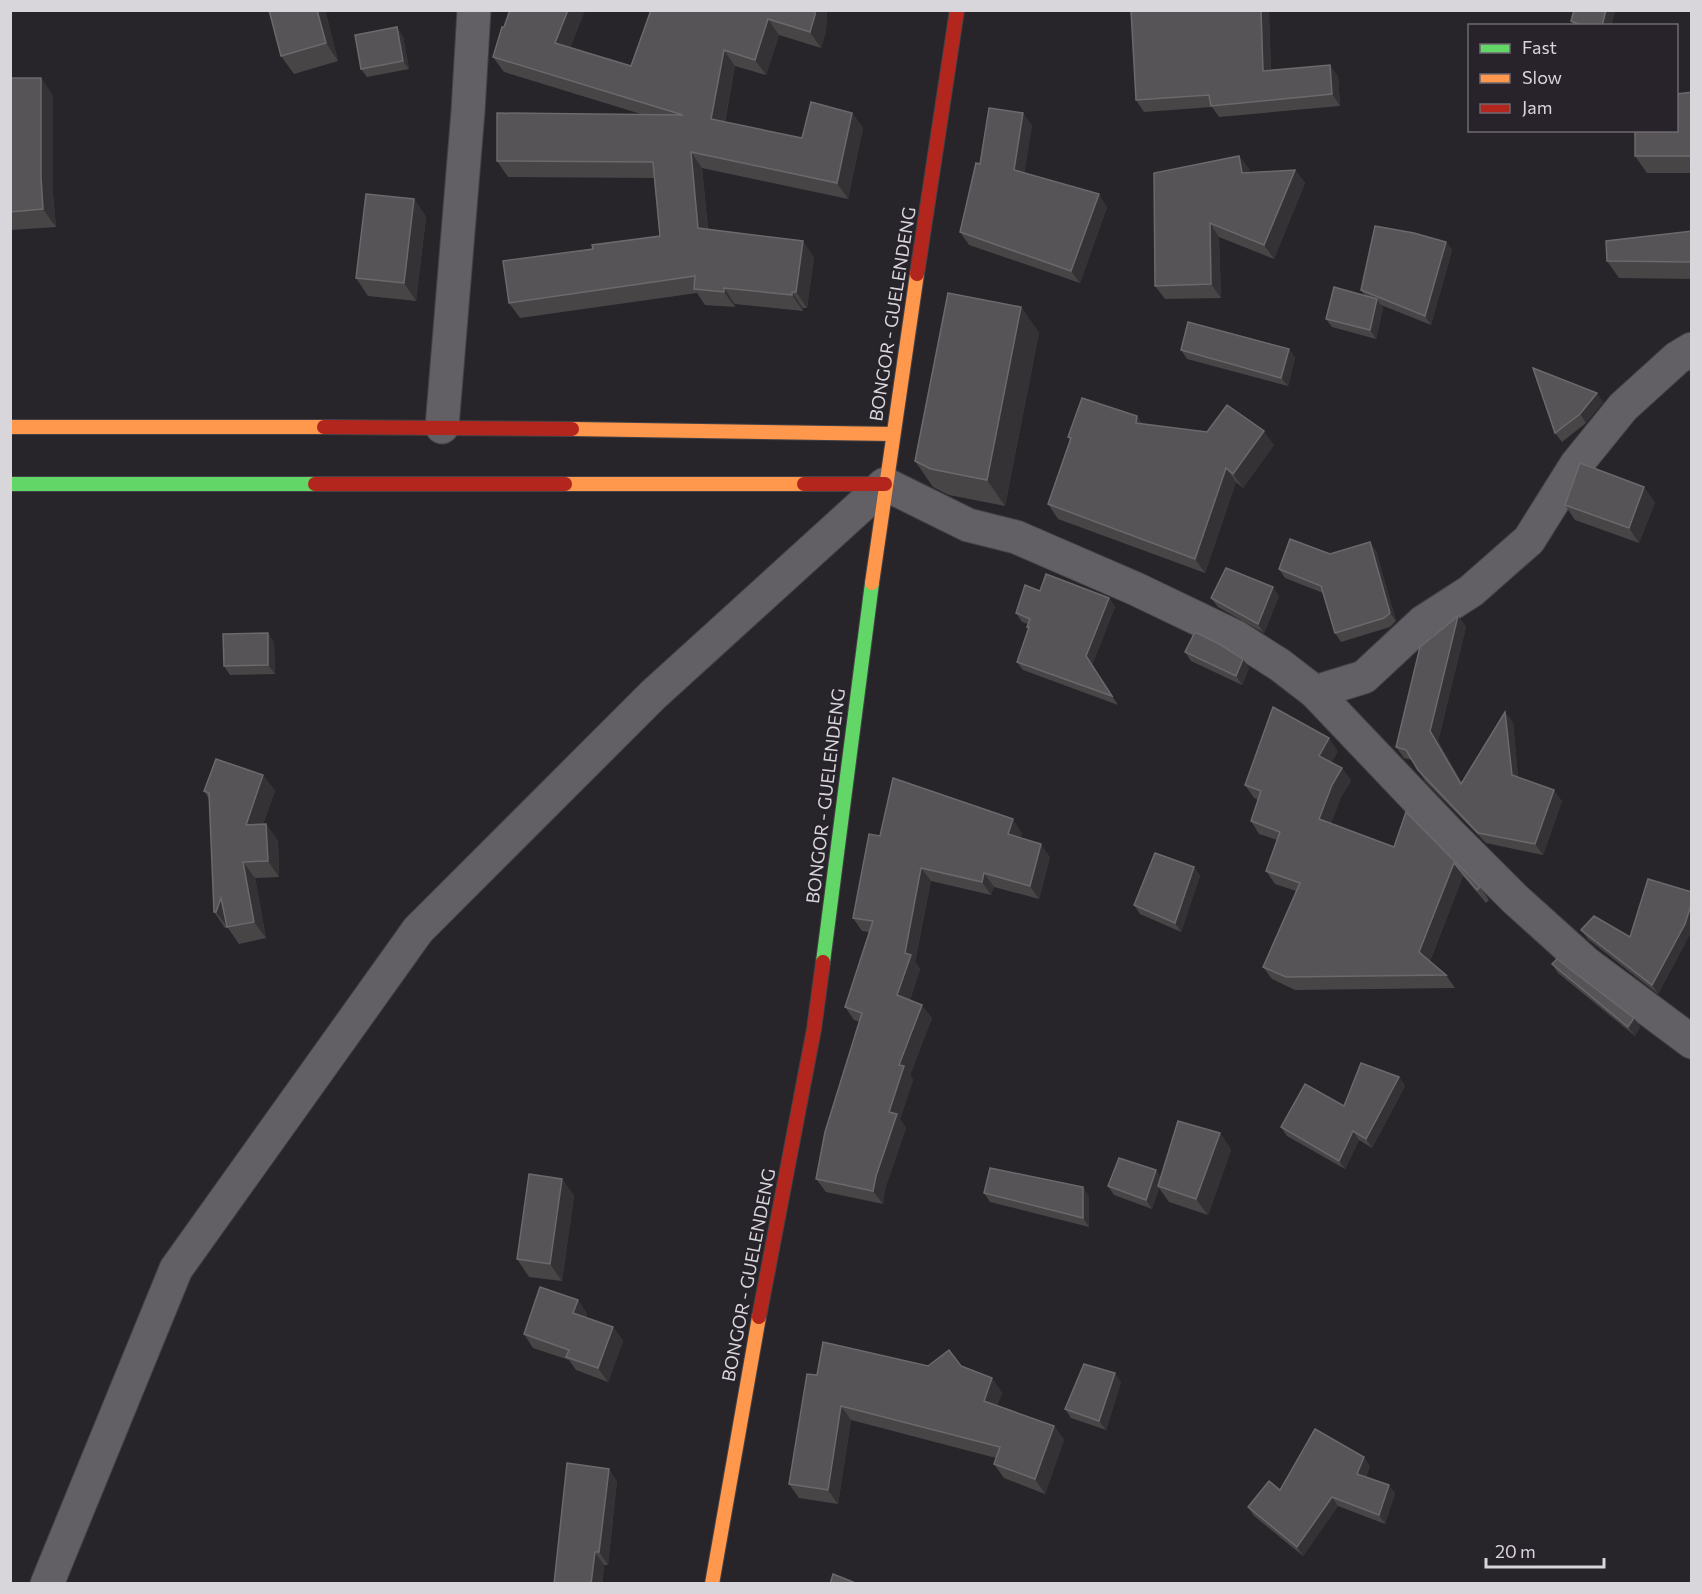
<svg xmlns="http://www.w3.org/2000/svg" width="1702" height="1594" font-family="Commissioner,sans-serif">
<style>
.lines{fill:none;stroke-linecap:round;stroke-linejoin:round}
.street-casing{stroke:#444246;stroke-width:35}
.fast-casing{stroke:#444246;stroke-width:16}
.slow-casing{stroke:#444246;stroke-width:16}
.jam-casing{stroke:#444246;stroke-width:16}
.street{stroke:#626064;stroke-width:33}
.fast{stroke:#63d668;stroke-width:14}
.slow{stroke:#ff974d;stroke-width:14}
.jam{stroke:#b3261e;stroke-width:14}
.wall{fill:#484547}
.shaded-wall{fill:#343234}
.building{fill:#575457;stroke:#6c686c;stroke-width:1.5}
.labels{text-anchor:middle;stroke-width:4.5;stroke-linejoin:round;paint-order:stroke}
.street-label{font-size:18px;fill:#d8d5db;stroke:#28232b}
</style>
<rect width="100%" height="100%" fill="#272529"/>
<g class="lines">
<g class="street-casing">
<g id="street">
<path d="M442,427L468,111L474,10"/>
<path d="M1315,692L1364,677L1423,622L1471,591L1529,540L1576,465L1623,407L1677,358L1692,349"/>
<path d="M47,1584L176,1269L418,930L653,695L885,484L968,525L1016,537L1136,589L1236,637L1280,665L1315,692L1452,836L1515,899L1586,963L1692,1042"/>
</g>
</g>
<g class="fast-casing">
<g id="fast">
<path d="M10,484H315"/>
<path d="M823,962L872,583"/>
</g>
</g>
<g class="slow-casing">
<g id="slow">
<path d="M10,427H324"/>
<path d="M572,429L893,434"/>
<path d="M565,484H804"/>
<path d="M872,583L917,274"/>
<path d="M712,1584L759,1317"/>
</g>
</g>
<g class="jam-casing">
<g id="jam">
<path d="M917,274L957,10"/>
<path d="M324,427L572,429"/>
<path d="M315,484H565"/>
<path d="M804,484H885"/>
<path d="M759,1317L814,1029L823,962"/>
</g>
</g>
<use href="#street" class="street"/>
<use href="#fast" class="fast"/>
<use href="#slow" class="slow"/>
<use href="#jam" class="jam"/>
</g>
<g class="wall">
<path d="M325,10L338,61L294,74L281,56Z"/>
<path d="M510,10H585L570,48L631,66L651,10H827L826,31L821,48L779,35L766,75L735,66L725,122L802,138L852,113L863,128L848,199L702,168L708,229L814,257L807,308H803V311L735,304V307L705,305L697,293L520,318L509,303L593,249L660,236L654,178L508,177L497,161L641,114L504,72L493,57Z"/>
<path d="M1131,10H1267L1269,13L1271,70L1338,76L1340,106L1219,117L1212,107L1144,112L1136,100Z"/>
<path d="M1615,11L1611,26H1574L1571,21Z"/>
<path d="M403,36L409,69L367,77L361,69Z"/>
<path d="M10,78H41L53,96V195L56,227L11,230L10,229Z"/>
<path d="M1692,92V173H1647L1635,156Z"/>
<path d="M1032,125L1024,173L1107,207L1080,283L969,245L960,232L980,164Z"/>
<path d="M1239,156L1249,169V173L1295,170L1305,183L1274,259L1219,237L1221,298L1165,299L1155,286Z"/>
<path d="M414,199L426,217L416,301L368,296L356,278Z"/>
<path d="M1692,231V279L1619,278L1607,261Z"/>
<path d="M1446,242L1452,250L1431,325L1381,305L1383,308L1376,339L1332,327L1326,319L1365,296L1361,290Z"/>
<path d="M1021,307L1039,333L1005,506L949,495L933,487L915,461Z"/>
<path d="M1181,350L1295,357L1288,386L1187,359Z"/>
<path d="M1533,368L1603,402L1586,423L1562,442L1555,433Z"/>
<path d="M1137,416L1142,424L1274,445L1243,488L1236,482L1205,573L1058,519L1048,504L1070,440L1068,437Z"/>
<path d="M1655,502L1639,543L1575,520L1565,505Z"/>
<path d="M1370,542L1376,551L1396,621L1390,627L1341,642L1335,633L1323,593L1285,578L1279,569Z"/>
<path d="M1040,591L1109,598L1115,607L1092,665L1118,705L1023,670L1017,662L1029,629L1027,627L1028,624L1022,622L1016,613Z"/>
<path d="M1279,596L1264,633L1218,607L1211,598Z"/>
<path d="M1458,616L1466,627L1438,741L1462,783L1513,722L1518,777L1562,801L1543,855L1486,843L1425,781L1412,760L1404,758L1396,747Z"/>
<path d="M274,642L275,674L230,675L224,666Z"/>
<path d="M1185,652L1249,668L1242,685L1191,661Z"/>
<path d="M1338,751L1331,763L1342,768L1351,781L1341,797L1331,823L1394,847L1406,812L1480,887L1489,900L1486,903L1463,876L1430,961L1446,975L1455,988L1295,990L1272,979L1263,967L1296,891L1275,884L1266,871L1277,840L1259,834L1251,821L1258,800L1254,798L1245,785Z"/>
<path d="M263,775L275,791L263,824H266L278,841L279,877L255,878L266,938L239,944L228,928H225L214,912L209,799L204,791Z"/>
<path d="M1022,833L1020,838L1050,857L1039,899L994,887L991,895L931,881L915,962L920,969L910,1000L932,1018L910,1075L913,1080L900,1119L906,1128L885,1189L883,1204L826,1192L816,1179L860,1022L854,1020L845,1007L869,932L862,931L853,918L880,836Z"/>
<path d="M1194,867L1200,876L1181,932L1140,914L1134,905Z"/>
<path d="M1692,892L1691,932L1658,994L1588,939L1581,930L1630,937Z"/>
<path d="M1552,964L1640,1027L1635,1036L1558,973Z"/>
<path d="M1399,1077L1405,1086L1372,1148L1359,1140L1345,1169L1287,1136L1281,1127L1344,1106Z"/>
<path d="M1220,1133L1231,1150L1208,1215L1169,1202L1159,1188L1152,1209L1114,1195L1108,1186L1161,1177Z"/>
<path d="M562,1179L574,1196L562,1281L529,1277L517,1259Z"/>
<path d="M984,1193L1089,1196V1227L990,1202Z"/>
<path d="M578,1300L587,1314L586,1318L613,1327L623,1341L608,1382L576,1370L569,1360L533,1348L524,1334Z"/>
<path d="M928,1366H961L992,1378L1002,1393L997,1405L1054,1426L1064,1440L1045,1494L1004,1478L994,1464L996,1458L851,1420L838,1504L799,1498L789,1484L817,1375Z"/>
<path d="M1121,1382L1106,1430L1071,1418L1065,1409Z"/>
<path d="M1370,1466L1366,1477L1395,1493L1385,1524L1338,1506L1303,1556L1254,1516L1248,1507L1280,1490Z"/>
<path d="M617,1481L608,1565H604L602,1584H554Z"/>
</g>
<g class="shaded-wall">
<path d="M317,10H325L338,61L326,43Z"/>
<path d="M568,10H585L566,59L555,43Z"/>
<path d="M815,10H827L826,31L821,48L810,32Z"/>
<path d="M1261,10H1267L1269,13L1271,83L1263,71Z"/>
<path d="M1606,10H1614L1615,11L1611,26H1602Z"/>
<path d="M768,19L779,35L766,75L755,60Z"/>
<path d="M397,27L403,36L409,69L403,61Z"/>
<path d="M724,50L735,66L722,135L711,119Z"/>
<path d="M1330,65L1338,76L1340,106L1332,94Z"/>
<path d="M41,78L53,96V195L56,227L43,209L41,177Z"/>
<path d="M852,113L863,128L848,199L837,183Z"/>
<path d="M1023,113L1032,125L1023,183L1014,170Z"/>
<path d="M691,152L702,168L709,244L698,228Z"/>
<path d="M1239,156L1249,169L1252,187L1242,173Z"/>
<path d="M1295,170L1305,183L1274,259L1264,245Z"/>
<path d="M1099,194L1107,207L1080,283L1071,271Z"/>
<path d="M414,199L426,217L416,301L404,283Z"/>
<path d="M1210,223L1219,237L1221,298L1211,284Z"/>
<path d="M803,241L814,257L807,308L796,292Z"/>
<path d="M1446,242L1452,250L1431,325L1425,316Z"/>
<path d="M724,288L735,304V307L724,292Z"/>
<path d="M792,292L803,308V311L792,295Z"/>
<path d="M1377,299L1383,308L1376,339L1370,330Z"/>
<path d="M1021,307L1039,333L1005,506L987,480Z"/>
<path d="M1289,349L1295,357L1288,386L1281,378Z"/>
<path d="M1597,393L1603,402L1586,423L1580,414Z"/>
<path d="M1137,416L1147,430L1136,423Z"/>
<path d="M1264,431L1274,445L1243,488L1233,474Z"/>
<path d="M1226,468L1236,482L1205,573L1195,559Z"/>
<path d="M1644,487L1655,502L1639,543L1629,528Z"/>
<path d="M1370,542L1376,551L1396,621L1390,613Z"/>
<path d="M1273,587L1279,596L1264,633L1258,624Z"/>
<path d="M1109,598L1115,607L1092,665L1118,705L1086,656Z"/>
<path d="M1458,616L1466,627L1438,741L1469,795L1461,784L1430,731Z"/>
<path d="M268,633L274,642L275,674L268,665Z"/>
<path d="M1243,659L1249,668L1242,685L1236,676Z"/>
<path d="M1505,712L1513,722L1519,785L1512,775Z"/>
<path d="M1329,738L1338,751L1328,769L1319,756Z"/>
<path d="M1342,768L1351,781L1341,797L1328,831L1319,819L1332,785Z"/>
<path d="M263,775L275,791L257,841L246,825Z"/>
<path d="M1554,790L1562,801L1543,855L1535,844Z"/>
<path d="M1013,819L1022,833L1017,847L1008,834Z"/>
<path d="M266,824L278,841L279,877L268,861Z"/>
<path d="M1041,844L1050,857L1039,899L1030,886Z"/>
<path d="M243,862L255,878L266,938L254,922Z"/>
<path d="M1454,863L1463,876L1428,965L1419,952Z"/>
<path d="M1194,867L1200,876L1181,932L1175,923Z"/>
<path d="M921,868L931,881L915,962L920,969L907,1009L897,995Z"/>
<path d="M984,873L994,887L991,895L982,882Z"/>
<path d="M221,898L232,914L228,928L216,912Z"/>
<path d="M1692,902L1691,932L1658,994L1652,985Z"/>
<path d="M922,1005L932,1018L910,1075L913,1080L900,1119L906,1128L885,1189L883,1204L873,1191L889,1112L899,1065Z"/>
<path d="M1634,1018L1640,1027L1635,1036L1628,1027Z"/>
<path d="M1399,1077L1405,1086L1372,1148L1366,1139Z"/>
<path d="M1353,1131L1359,1140L1345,1169L1339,1161Z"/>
<path d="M1220,1133L1231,1150L1208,1215L1196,1199Z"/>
<path d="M1156,1170L1162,1179L1158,1186L1159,1188L1152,1209L1146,1200Z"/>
<path d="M562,1179L574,1196L562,1281L550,1264Z"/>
<path d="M1083,1187L1089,1196V1227L1083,1218Z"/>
<path d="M578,1300L587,1314L583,1327L573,1313Z"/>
<path d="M613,1327L623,1341L608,1382L598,1368Z"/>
<path d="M1115,1373L1121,1382L1106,1430L1099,1421Z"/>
<path d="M992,1378L1002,1393L994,1415L984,1401Z"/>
<path d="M841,1406L851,1420L838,1504L828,1490Z"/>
<path d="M1054,1426L1064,1440L1045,1494L1035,1479Z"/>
<path d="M1364,1457L1370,1466L1363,1483L1357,1474Z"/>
<path d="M609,1469L617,1481L608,1565L599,1552Z"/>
<path d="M1389,1485L1395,1493L1385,1524L1379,1515Z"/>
<path d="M1332,1497L1338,1506L1303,1556L1297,1547Z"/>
<path d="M595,1552L604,1565L602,1584H591Z"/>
</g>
<g class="building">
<path d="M269,10H317L326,43L281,56Z"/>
<path d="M510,10H568L555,43L631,66L651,10H815V15L810,32L768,19L755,60L724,50L711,119L802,138L811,102L852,113L837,183L691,152L698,228L803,241L796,292H792V295L724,288V292L694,289L695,276L509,303L503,261L593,249L592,245L660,236L653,162L497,161V113L683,115L493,57L502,27H504Z"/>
<path d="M1131,10H1261L1263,71L1330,65L1332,94L1211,106L1209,95L1136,100Z"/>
<path d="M1574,10H1606L1602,26H1583L1571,21Z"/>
<path d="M397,27L403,61L361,69L355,35Z"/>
<path d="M10,78H41V177L43,209L10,212Z"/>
<path d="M1692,92V156H1635V130H1677V94Z"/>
<path d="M989,108L1023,113L1014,170L1099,194L1071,271L960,232L976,163L980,164Z"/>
<path d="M1239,156L1242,173L1295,170L1264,245L1210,223L1211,284L1155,286L1154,173Z"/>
<path d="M366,194L414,199L404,283L356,278Z"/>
<path d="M1375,226L1414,233L1446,242L1425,316L1361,290Z"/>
<path d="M1692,231V262L1607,261L1606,241Z"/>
<path d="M1334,287L1377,299L1370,330L1326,319Z"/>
<path d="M948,293L1021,307L987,480L931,469L915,461Z"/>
<path d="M1188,322L1289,349L1281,378L1181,350Z"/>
<path d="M1533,368L1597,393L1580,414L1555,433Z"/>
<path d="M1082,398L1137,416L1136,423L1207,432L1227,405L1264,431L1233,474L1226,468L1195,559L1048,504L1071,438L1068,437Z"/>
<path d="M1580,463L1644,487L1629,528L1565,505Z"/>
<path d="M1290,539L1330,554L1370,542L1390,613L1384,618L1335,633L1321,586L1279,569Z"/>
<path d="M1226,568L1273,587L1258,624L1211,598Z"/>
<path d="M1046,574L1109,598L1086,656L1112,696L1017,662L1029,627H1027L1030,619L1016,613L1025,585L1040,591Z"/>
<path d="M1458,616L1430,731L1461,784L1505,712L1512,775L1554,790L1535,844L1478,833L1418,770L1406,750L1396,747L1420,647Z"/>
<path d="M1195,632L1221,645L1243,659L1236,676L1185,652Z"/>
<path d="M268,633V665L224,666L223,634Z"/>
<path d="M1273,707L1329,738L1319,756L1342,768L1332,785L1319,819L1394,847L1406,812L1480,887L1477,890L1454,863L1419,952L1446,975L1286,977L1263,967L1300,883L1266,871L1280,832L1251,821L1261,791L1245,785Z"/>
<path d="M216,759L263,775L246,825L266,824L268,861L243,862L254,922L227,927L221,898L216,912H214L209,793L204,791Z"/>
<path d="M893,778L1013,819L1008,834L1041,844L1030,886L984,873L982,882L921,868L905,953L911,955L897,995L922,1005L899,1065L904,1066L889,1112L897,1114L876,1176L873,1191L816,1179L825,1132L862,1013L845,1007L873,921L853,918L869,834L880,836Z"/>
<path d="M1155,853L1194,867L1175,923L1134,905Z"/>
<path d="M1648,879L1692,892V902L1685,924L1652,985L1581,930L1594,916L1630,937Z"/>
<path d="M1557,959L1634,1018L1628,1027L1552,964Z"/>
<path d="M1361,1063L1399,1077L1366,1139L1353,1131L1339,1161L1281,1127L1305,1084L1344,1106Z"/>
<path d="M1178,1121L1220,1133L1196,1199L1158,1186Z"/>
<path d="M1119,1158L1156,1170L1146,1200L1108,1186Z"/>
<path d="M990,1168L1083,1187V1218L984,1193Z"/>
<path d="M529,1174L562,1179L550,1264L517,1259Z"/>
<path d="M540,1287L578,1300L573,1313L613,1327L598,1368L566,1357L569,1350L524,1334Z"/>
<path d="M823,1342L928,1366L949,1350L961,1366L992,1378L984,1401L1054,1426L1035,1479L994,1464L1000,1447L841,1406L828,1490L789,1484L807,1374L817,1375Z"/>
<path d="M1084,1364L1115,1373L1099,1421L1065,1409Z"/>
<path d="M1315,1429L1364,1457L1357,1474L1389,1485L1379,1515L1332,1497L1297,1547L1248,1507L1269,1481L1280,1490Z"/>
<path d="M567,1463L609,1469L599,1552H595L591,1584H554Z"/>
<path d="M833,1574L858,1584H830Z"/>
</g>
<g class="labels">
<g class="street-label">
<text transform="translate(893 314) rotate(-81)" y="6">BONGOR - GUELENDENG</text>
<text transform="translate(826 796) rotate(-83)" y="6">BONGOR - GUELENDENG</text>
<text transform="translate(749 1275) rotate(-79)" y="6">BONGOR - GUELENDENG</text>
</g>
</g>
<rect width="1702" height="1594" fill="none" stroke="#d8d5db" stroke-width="24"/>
<rect x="1468" y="24" width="210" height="108" fill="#28232b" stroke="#6e6a71" stroke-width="1.5"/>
<rect x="1480" y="44" width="30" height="9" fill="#63d668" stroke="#6e6a71" stroke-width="1.5"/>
<text x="1522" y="54" font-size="18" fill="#d8d5db">Fast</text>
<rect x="1480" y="74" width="30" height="9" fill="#ff974d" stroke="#6e6a71" stroke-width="1.5"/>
<text x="1522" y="84" font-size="18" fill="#d8d5db">Slow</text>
<rect x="1480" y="104" width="30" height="9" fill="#b3261e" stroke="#6e6a71" stroke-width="1.5"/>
<text x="1522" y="114" font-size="18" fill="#d8d5db">Jam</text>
<path d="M1486 1558v9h118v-9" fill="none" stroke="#d8d5db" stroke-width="3"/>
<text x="1495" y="1558" font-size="18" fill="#d8d5db" stroke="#28232b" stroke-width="4.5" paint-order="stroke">20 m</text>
</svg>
